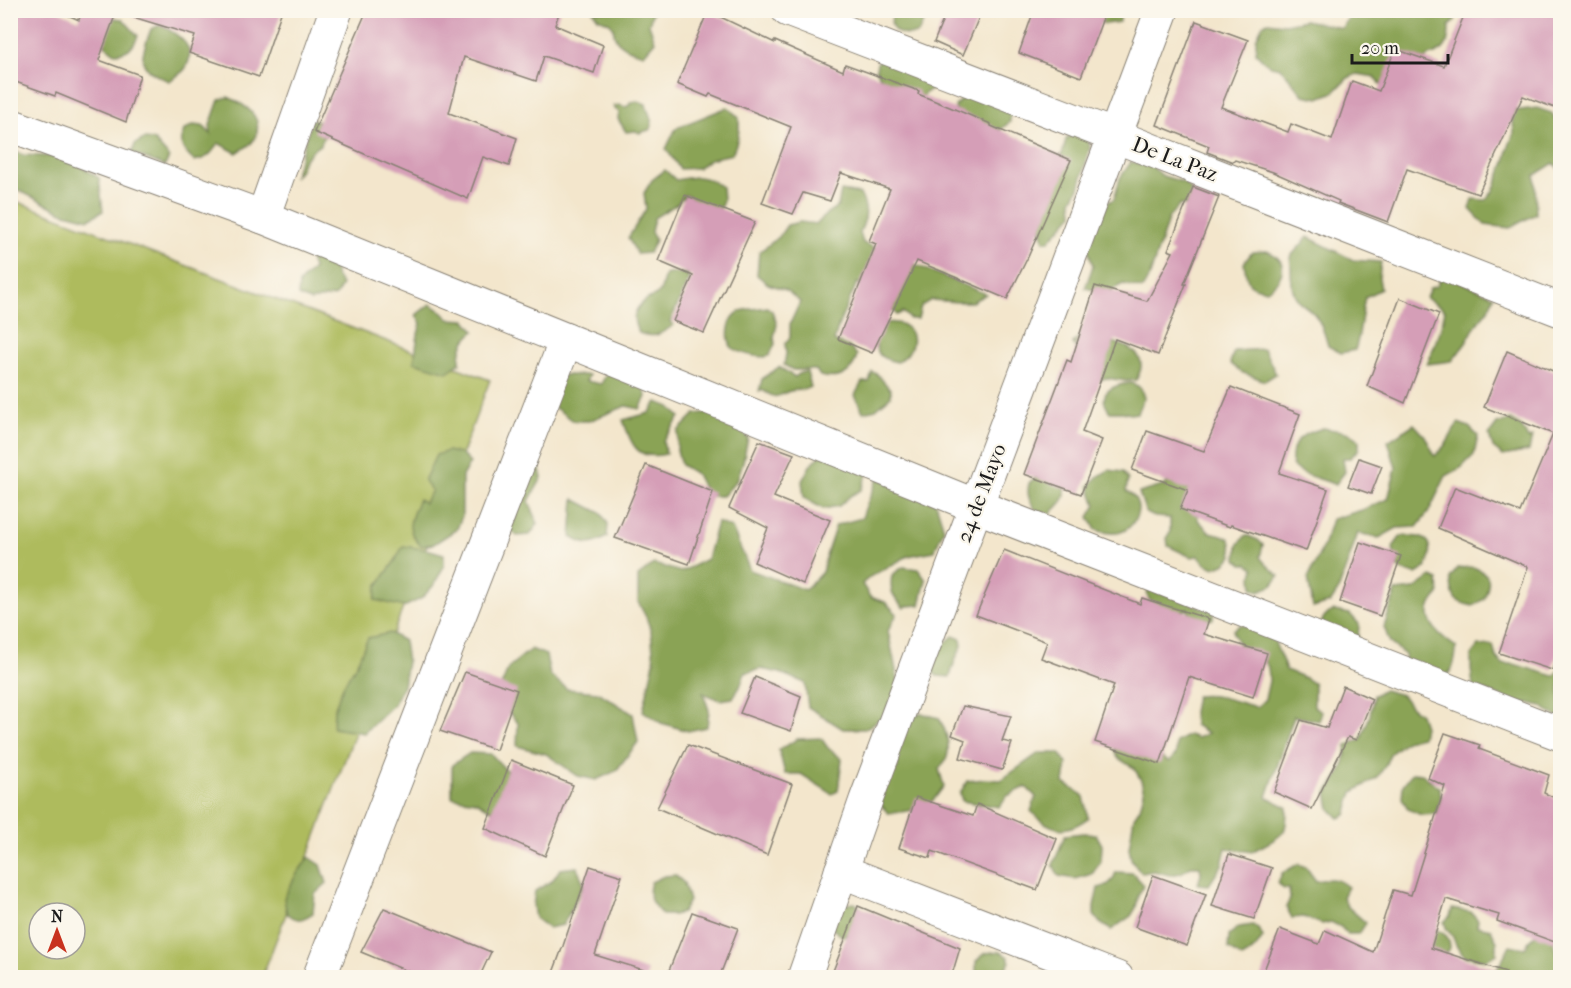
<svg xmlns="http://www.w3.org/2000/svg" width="1571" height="988" font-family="'IM FELL French Canon',serif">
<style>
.green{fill:#aebb5d;stroke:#656c3c;stroke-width:1.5;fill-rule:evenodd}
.forest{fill:#8aa354;stroke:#536038;stroke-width:1.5}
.building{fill:#d59eb7}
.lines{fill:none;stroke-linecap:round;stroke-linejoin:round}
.minor-casing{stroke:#888174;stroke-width:35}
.minor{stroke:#fff;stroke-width:33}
.labels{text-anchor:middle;stroke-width:4.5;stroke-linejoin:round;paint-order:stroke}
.street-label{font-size:21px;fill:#1c1c1c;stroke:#fbf7ec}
</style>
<rect width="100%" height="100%" fill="#fbf7ec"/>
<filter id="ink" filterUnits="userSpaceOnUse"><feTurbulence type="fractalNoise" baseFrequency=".0167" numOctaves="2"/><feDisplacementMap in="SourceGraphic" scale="12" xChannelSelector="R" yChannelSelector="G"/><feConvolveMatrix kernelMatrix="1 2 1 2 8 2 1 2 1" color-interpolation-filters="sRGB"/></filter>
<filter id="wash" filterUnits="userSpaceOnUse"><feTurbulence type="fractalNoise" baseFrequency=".008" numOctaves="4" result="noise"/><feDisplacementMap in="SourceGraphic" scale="24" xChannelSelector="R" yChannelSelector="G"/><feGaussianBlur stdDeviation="1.35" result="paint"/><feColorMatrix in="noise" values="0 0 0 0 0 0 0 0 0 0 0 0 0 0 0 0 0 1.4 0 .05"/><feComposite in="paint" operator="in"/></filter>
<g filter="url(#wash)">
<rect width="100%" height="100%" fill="#f3e6cc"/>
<path class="green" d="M10,199L490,380L262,977H11ZM39,913H75V949H39Z"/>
<g class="forest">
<path d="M894,10H931V11L926,16L918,34C900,37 885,32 894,10Z"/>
<path d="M1453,10L1455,11V21L1449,26C1449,43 1447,52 1428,56L1418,69L1389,95L1375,77L1357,74L1348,78L1334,92L1319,98L1303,95L1281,68L1271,66L1264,61L1256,53V39L1263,24L1268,22L1285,24L1305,20L1342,28L1353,11Z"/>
<path d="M593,11H653L649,24L655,41L644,54C635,52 625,49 618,42C608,29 622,26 598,18Z"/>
<path d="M1091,11H1125L1121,15L1119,22L1105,24L1093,18Z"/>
<path d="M113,18L123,19L138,36C133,48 128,52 115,53L105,45L101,32Z"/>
<path d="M160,25C178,34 199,47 185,69C181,74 174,78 169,81C135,67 140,60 151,29Z"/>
<path d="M884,56L933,79V89L925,93L918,104L890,93L876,69L877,63Z"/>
<path d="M977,90L1010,112V122L1000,130L958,123L955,106L962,99Z"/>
<path d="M228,97C246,105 267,118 253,141C250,146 242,149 237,153L218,143C212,154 207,159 194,161C183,151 178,145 184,130L193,125L203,126L211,134L210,125L219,100Z"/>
<path d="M638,101L646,104C647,113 652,114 652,126L649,130L639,133L636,131L626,132L618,119L619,112L615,109L614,106L619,105L626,107L631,104L630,102Z"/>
<path d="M728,107L739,118C740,132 738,141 732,154L710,159L698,168L680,169L666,149L676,128Z"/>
<path d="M1537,108L1552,113L1560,130V170H1559L1554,163L1535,175L1536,214L1510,228L1485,225L1470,209L1473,199L1486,200L1493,191L1505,162L1509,146L1514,133L1512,111Z"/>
<path d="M312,119L322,123L326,131L321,144L313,150L304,160L300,170L294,177Z"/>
<path d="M1077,132L1087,137L1090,147L1079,188L1072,200L1073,214L1049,241H1044L1038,218L1055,166L1063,152L1066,139Z"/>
<path d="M144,139L154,140L169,157L165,166L132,153L135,144Z"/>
<path d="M10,149L23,155L67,157L99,178L103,211L89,219L62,212L12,187V178L10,177Z"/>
<path d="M1131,162L1151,166L1163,176L1183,182L1196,194L1195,206L1180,205L1169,217L1150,275L1142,289L1123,284L1106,293L1085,288L1093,266L1084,236L1092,211L1114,199L1120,178Z"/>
<path d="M665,170L676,180C696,176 704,174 722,187L723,200L719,212L685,195L677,204L654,218L651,232L655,240L649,253L637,254L628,238L646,209L644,193L652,180Z"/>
<path d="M841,191L860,194C868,209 867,217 860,232L863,243L986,294L972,302H957L931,300L921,306L918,319H910L903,312L897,315L889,306L881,292L857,283L839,324L834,341L849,347L857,355C853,374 839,381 820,376L816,370H793L784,365L786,354L785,344L790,337V324L800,302L786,290L768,284L757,275L759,252L779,237L787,225L800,222L817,224L827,213L838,206Z"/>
<path d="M1308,237L1353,260L1381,262L1379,278L1381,289L1365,297C1361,315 1361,333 1355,350L1341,353L1328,346C1325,334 1322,324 1315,315C1307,306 1296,303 1293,290C1290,281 1292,268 1290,257Z"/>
<path d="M1267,251C1290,261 1285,278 1267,290C1245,286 1248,283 1244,263L1252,252Z"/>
<path d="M322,253L333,261L335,274L342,285L336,296L310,301L298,296L299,283L313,269L310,260Z"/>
<path d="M674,273L688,274V281L670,322L674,325C661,334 654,339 639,333C631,320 633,309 646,300C650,297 655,297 659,293C663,288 662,281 665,275Z"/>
<path d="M1442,274L1494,296L1488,310L1476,325L1466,343L1452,361L1427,364L1441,328L1445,310L1426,298L1430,288L1437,286Z"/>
<path d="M430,304L440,310L449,319L466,320L475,331C463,340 460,348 460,363L447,372L414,362L418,334L421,323L416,315Z"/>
<path d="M767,307L772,311L777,324L774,337L775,344L769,356C758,359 740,353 731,347C726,335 728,317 741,311C749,308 759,309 767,307Z"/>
<path d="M882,323C887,323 893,322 897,323C912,326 917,340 908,353C906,357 901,359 897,362C875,357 878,354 874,334Z"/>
<path d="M1080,335C1103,340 1158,345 1136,380L1126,381L1106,378L1092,383L1073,343Z"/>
<path d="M1264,349L1276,374L1265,381L1241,372L1230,363L1234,351Z"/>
<path d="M779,367L795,377L800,373L807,372L811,387C803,391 797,389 790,391C774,396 780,401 762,390L759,391L762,379Z"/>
<path d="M872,372L877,374L891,390V396L876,409L863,412L855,395L862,382H869Z"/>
<path d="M607,373L644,384L646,397L640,409L626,406L589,421H574L552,406L561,375H589L586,381L601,384Z"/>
<path d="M1132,383L1141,388L1144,398L1137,413L1130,414L1123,412H1110C1094,392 1115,384 1132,383Z"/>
<path d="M657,402L670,407L680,417L663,441L666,454C636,461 632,445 623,420L649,413Z"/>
<path d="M713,412L741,430L748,438L743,462L737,480L723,496H707L696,474L681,465L677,450L678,431L695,414Z"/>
<path d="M1510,420L1522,427L1528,439L1532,437L1529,451L1503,456L1493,448L1489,435L1497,424Z"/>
<path d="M1458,423L1469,427L1478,436L1474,455L1461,468L1446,476L1428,513L1417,527L1397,528L1379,538L1358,533L1338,591L1330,603L1313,608L1308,578L1324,544L1332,519L1362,510L1388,499L1396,468L1388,441L1414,424L1425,436L1435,456L1446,444Z"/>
<path d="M1323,428C1337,431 1348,429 1359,440V449L1350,458H1343L1345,472L1335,485C1321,478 1304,477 1292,466C1290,440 1300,435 1323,428Z"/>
<path d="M839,440L867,475L861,490L850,496L839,506L823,509L804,498L802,481L811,464Z"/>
<path d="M448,451L461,454L470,463L462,476V516L457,529L434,544L421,546C403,528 411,519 419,499L424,503L432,491L424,481L436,455Z"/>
<path d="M1174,456L1197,510L1198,520L1210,532L1222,535L1230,539L1233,556L1224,564L1214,568L1206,564L1198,556L1191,557L1168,546L1167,537L1170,532V518L1155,517L1146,513L1139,493L1166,485Z"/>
<path d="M528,460L539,465L542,478L529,501L538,524L530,535L517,536L507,527L516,517L509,493Z"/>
<path d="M1109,470L1123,472L1128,480L1126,491C1129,493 1134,496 1136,500C1142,512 1133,528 1121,532C1113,535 1104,532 1096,530L1089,517L1096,505L1089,486L1097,477Z"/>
<path d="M1050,474L1061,479C1069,499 1065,499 1051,513H1038C1030,503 1026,496 1029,483L1035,478Z"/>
<path d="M878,478L936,503L944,529L934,551L908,556L871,576L862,584L870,597L885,602L897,614L888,631L899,685L884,716L865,729H843L808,707L805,683L780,673L761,669L745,673L740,687L733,698L720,700L703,693L709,710L707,727L688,731L661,723L643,711L654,662L651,631L646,617L638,602V576L654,564L681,572L707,559L717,522L732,528L750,570L805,590L822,572L828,549L836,525L862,518C866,503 873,492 878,478Z"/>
<path d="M574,499L601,513L608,524L607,537C592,546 586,546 571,537Z"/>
<path d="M1246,535L1258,540L1263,545L1260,557L1264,562L1279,576L1272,586L1259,591L1253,588L1252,575L1254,568L1248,564H1242L1237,559L1238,545Z"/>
<path d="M1401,536C1427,535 1437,540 1426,568L1416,574C1394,570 1397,567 1393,547Z"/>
<path d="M403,546L430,550L444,554V566L434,585L421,599L404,607L375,600L377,586L395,561Z"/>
<path d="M903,567L918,569L926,580L920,605L907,606L904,608C893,596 889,592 892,575Z"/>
<path d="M1473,567C1492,574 1491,581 1484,599L1473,606C1451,601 1454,599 1450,578L1458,568Z"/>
<path d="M1431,577L1438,580L1439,594C1416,616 1437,634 1456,647C1456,682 1437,681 1409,687L1405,655L1390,643L1384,627L1396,591L1414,589Z"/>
<path d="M1149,588L1214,612L1213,619L1203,622L1191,618L1188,609L1178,613L1153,606L1147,595Z"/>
<path d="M1335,611L1350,614L1359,624L1358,638L1320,629C1322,619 1324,613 1335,611Z"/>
<path d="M1240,625L1272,630C1274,646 1281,654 1286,670L1305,678L1314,684V706L1322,712L1319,721L1294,716L1267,797L1287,807C1287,813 1287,825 1284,831C1279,840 1260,846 1252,852L1226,848L1222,865L1209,885L1198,884L1201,874L1200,866H1191L1181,873L1170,875L1154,871L1142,873L1137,868L1131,859L1129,848L1134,817L1140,808L1144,792L1141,780L1134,768L1118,758L1113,744L1157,754L1169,762L1176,754V742L1189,735L1197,738L1208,733L1194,725L1193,712L1196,696C1219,693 1235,702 1257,707L1265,699L1269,681L1268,667L1261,657L1241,648L1235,637L1233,630Z"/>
<path d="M390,633L404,641L407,662L403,686L394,704L364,733L333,728L334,710L343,686L356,665L368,638Z"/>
<path d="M953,636L961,639L962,646L955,660L950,677L937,676L930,669L931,658L943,645Z"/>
<path d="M1493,645L1496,657L1503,664H1514L1554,676L1560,670V719L1541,706L1529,703L1520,704L1473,686L1471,669V655L1478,646Z"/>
<path d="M531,649L546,655L550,675L567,689L598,692L633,714L638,742L616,771L596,780L578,776L546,754L517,746L518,723L496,698L509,667Z"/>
<path d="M1384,690L1402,695L1410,706L1420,714L1424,726L1422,737L1406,741L1390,754L1385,766L1377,778L1353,792L1346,815L1339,818L1330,809L1327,792C1341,774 1345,768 1347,745L1361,739L1370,715L1374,695Z"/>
<path d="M921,713L939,718C945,728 951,744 947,757C946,761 941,766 939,769L944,786C940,791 936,798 931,802C920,811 902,812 888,813L880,804L888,774L898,768L896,751L908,719Z"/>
<path d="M821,738L828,748L842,759L838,791L832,794L801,774H785L779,750L797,739Z"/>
<path d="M470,753L491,754L507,771L500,815L476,801L452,797V765Z"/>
<path d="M1039,753H1060L1067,764L1064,783L1084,796L1088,818C1066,835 1050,831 1031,811L1036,797L1026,787L1007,796L999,807L962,801L960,793L967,781L985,779L1001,780Z"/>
<path d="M1412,773L1422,774L1440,788L1441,799L1436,814L1421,815L1408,809L1402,798L1403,785Z"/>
<path d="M1083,833L1096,834L1102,845L1101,861L1092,874L1075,879L1059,876L1053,865L1065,835Z"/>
<path d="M309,857L321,865L327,883L315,894L313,913C302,920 299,922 287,914L284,898L296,875Z"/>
<path d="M1298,864L1306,867L1316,881C1331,878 1336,877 1348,887L1343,897L1347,906L1366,923L1359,934H1347L1341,927L1331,922L1322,924L1304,917L1292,918L1286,907L1290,899L1289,889H1284L1278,883L1282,873Z"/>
<path d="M577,867L584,884L563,925L548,928L535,918L533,906L535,891L552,881L560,869Z"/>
<path d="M1116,872L1133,873L1144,885L1138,896L1136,908L1131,916L1111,930L1100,923L1094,915V906L1098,888C1108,886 1113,882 1116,872Z"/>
<path d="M675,875L684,883L689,901L682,913L673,915H662C652,903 646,898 651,882L664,876Z"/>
<path d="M855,903L862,909L853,931L843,937L829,926L840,905Z"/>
<path d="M1452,909L1471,912L1478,920L1477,926L1491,929L1497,942V954L1486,960L1464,956L1457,947L1452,935L1447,930L1444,922L1450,916Z"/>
<path d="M1253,925L1260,931L1263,937C1257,947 1252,953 1242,958L1228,948L1229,935L1239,927Z"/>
<path d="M1435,929C1445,934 1450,936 1450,948L1443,955L1404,937Z"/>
<path d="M1536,934L1552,936L1555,950L1560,960V977H1507L1497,969L1510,945L1525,948L1529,941Z"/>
<path d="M1000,951L1008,957L1010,962L1000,977H980L976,974V961L986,953Z"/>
</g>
<g id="blocks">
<g class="building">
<path d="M10,10H56L79,20L82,10H117L99,60L140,75L126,122L56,93L55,96L10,80Z"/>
<path d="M134,10H282L259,77L189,53L195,36L133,17Z"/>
<path d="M367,10H560L555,25L603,45L594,73L544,56L536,81L464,57L449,113L517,138L509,166L483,157L468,199L314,132Z"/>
<path d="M947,10H982L963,55L934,42Z"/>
<path d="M1034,10H1106L1081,77L1019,53Z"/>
<path d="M1466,10H1560V110L1523,96L1478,194L1407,169L1388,222L1338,203L1339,201L1273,172L1235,160L1233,162L1207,152L1209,146L1157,125L1196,21L1248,40L1221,107L1288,132L1291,124L1332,140L1352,81L1379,91L1395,49L1444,66Z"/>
<path d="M708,11L775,43V41L843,71L845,64L919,91L918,94L991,124V126L1071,160L1028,257L1007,299L917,261L872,353L838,339L876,244L869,241L890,189L841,173L830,201L803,193L793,214L762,203L791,127L710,94L708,97L677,84Z"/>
<path d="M1193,187L1219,197L1184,284H1186L1158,355L1115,339L1082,432L1102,440L1081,494L1024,474L1067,360L1071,362L1095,286L1147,301L1173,252L1168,250Z"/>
<path d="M685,195L755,222L704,333L673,321L693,276L658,261Z"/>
<path d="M1400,298L1439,314L1405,403L1367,386Z"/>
<path d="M1507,351L1560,374V646L1552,670L1499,653L1528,567L1438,528L1455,487L1520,512L1553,434L1484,407Z"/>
<path d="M1231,387L1300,414L1279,473L1328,489L1306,551L1231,525L1230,527L1180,509L1188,490L1132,470L1147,431L1204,451Z"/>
<path d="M759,441L794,454L774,497L830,520L803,584L754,562L768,528L729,508Z"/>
<path d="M1359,458L1382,466L1371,494L1348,486Z"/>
<path d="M646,465L713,492L689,564L615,538Z"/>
<path d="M1360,542L1401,556L1380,616L1340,602Z"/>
<path d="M1004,550L1140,604L1142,598L1209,619L1204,634L1267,653L1253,697L1189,677L1160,764L1095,742L1114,685L1041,658L1047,642L976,615Z"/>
<path d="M465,672L517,690L496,750L440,731Z"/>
<path d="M755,677L801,696L791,731L740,713Z"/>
<path d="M1343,686L1372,699L1356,740L1348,737L1312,809L1274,792L1301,720L1327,728Z"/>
<path d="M963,706L1011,716L1002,741L1012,743L1002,770L960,758L965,740L952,735Z"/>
<path d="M1445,733L1480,745L1479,749L1549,775L1544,793L1560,800V944L1497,921L1499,915L1446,899L1431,948L1506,972L1505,978H1261L1280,929L1319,944L1325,930L1373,952L1393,890L1411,895L1445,786L1428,778Z"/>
<path d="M688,745L792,784L767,855L657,808Z"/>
<path d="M511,760L573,785L545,856L485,828Z"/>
<path d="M916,797L973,816L977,804L1057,839L1037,890L932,851L930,858L899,848Z"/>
<path d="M1229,854L1272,868L1254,919L1212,906Z"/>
<path d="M590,866L622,876L595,955L647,971L646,978H551L563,946Z"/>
<path d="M1153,875L1206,894L1187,946L1135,927Z"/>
<path d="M858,906L960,948L951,978H852L833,971Z"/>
<path d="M384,908L491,952L479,978H424L361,952Z"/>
<path d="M692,912L738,928L719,978H666Z"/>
</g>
</g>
</g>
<g filter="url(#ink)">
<use href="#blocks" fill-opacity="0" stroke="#888174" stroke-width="1.5"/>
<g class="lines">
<g class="minor-casing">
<g id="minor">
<path d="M788,10L1115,136L1560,310"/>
<path d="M10,125L263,217L976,506L1560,734"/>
<path d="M263,217L336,10"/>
<path d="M841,871L1117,978"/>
<path d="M319,978L566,340"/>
<path d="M804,978L866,800L1162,10"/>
</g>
</g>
<use href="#minor" class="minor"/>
</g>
</g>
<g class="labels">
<g class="street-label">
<text transform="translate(1175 159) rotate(21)" y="7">De La Paz</text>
<text transform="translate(981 493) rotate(-69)" y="7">24 de Mayo</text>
</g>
</g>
<rect width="1571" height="988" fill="none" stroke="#fbf7ec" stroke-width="36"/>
<g transform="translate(57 931)"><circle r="28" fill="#fbf7ec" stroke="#a29f99" stroke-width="1.5"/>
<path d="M0-4.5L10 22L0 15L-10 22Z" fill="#c8321e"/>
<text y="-9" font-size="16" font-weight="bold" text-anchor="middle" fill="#1c1c1c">N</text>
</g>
<path d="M1352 54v9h96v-9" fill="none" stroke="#1c1c1c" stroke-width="3"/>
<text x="1361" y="54" font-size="18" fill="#1c1c1c" stroke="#fbf7ec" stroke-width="4.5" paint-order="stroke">20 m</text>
</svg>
